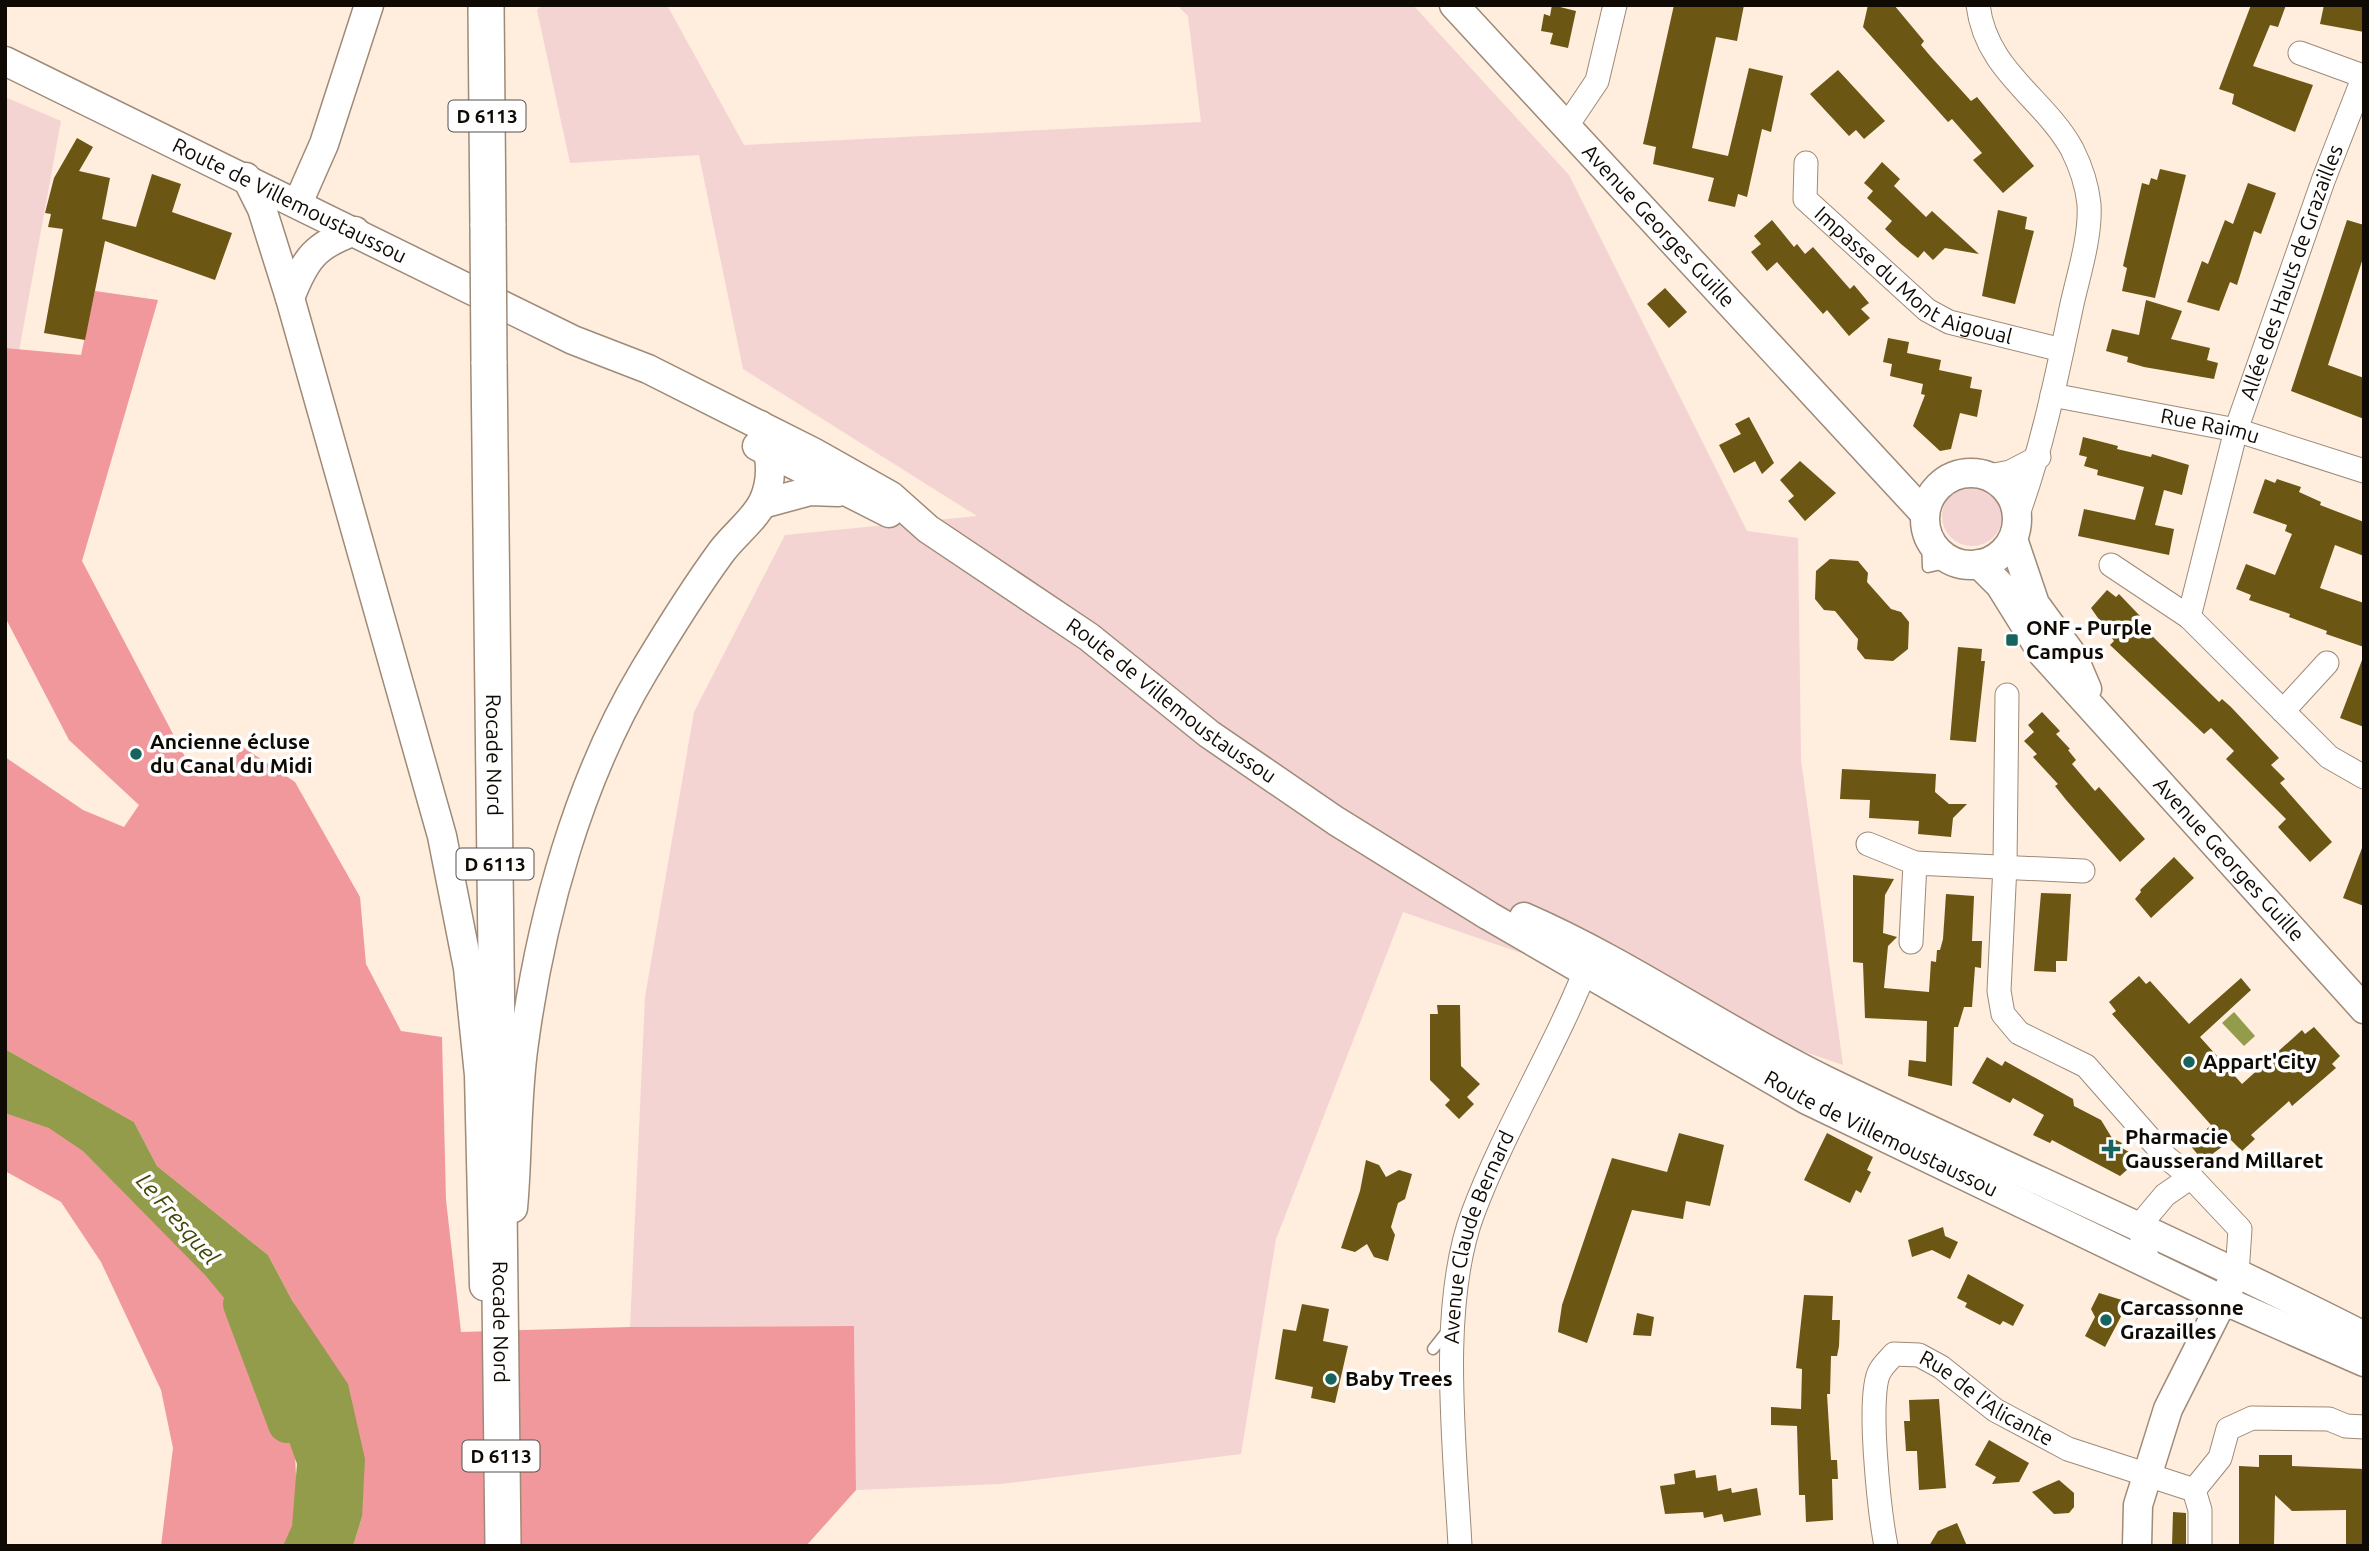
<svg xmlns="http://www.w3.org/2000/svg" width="2369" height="1551" font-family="Ubuntu,sans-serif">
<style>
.green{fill:#f4d3d3}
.forest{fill:#f0989c}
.water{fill:#939c4b}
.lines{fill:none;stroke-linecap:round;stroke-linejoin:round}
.river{stroke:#939c4b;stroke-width:38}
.building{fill:#6b5614}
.service-casing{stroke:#9e8a77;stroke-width:13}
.minor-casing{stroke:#9e8a77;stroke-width:25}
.tertiary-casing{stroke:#9e8a77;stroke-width:31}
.primary-casing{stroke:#9e8a77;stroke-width:38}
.service{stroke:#fff;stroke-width:10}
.minor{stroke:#fff;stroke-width:23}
.tertiary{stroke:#fff;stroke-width:28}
.primary{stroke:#fff;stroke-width:35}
.primary-bridge-casing{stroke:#9e8a77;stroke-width:38;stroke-linecap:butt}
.primary-bridge{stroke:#fff;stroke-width:35}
.poi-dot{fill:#17645f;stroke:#fefefe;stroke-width:2.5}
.labels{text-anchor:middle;stroke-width:7;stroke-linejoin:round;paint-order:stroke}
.shield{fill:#fefefe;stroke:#57534f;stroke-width:2}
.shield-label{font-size:19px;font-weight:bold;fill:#100a04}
.street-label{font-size:21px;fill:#100a04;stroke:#fefefe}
.poi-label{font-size:21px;font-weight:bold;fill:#100a04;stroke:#fefefe;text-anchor:start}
.water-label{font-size:23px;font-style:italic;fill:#424706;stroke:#fefefe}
</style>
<rect width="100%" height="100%" fill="#ffeddd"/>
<g class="green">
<path d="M542,5H667L744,145L1201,122L1188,16L1177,5H1413L1569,175L1747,531L1798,538L1801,760L1843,1065L1403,912L1276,1239L1241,1454L1001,1484L856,1490L854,1326L630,1327L645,997L694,712L785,535L977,516L743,369L699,155L570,163L537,10Z"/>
<path d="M5,97L61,121L19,351L5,348Z"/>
<circle cx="1972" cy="516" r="30"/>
</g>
<g class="forest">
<path d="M95,291L158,300L82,561L192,770L225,771L243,747L295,782L360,897L366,964L401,1031L442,1037L446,1200L461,1332L630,1327L854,1326L856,1490L806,1546H353L362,1517L293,1302L268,1255L157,1166L134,1122L5,1049V757L83,810L124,827L139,805L69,740L5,617V348L81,355Z"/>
<path d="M5,1109L61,1126L214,1272L241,1329L272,1365L295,1453L298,1522L284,1546H161L173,1448L161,1390L101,1262L61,1202L5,1171Z"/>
</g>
<g class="water">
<path d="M2234,1012L2255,1036L2244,1046L2222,1023Z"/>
<path d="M5,1049L134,1122L157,1166L268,1255L293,1302L348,1384L365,1459L362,1517L353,1546H283L292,1526L297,1464L279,1413L270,1369L252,1332L206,1276L83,1151L49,1128L5,1113Z"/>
</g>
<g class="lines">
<path class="river" d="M242,1304L287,1424"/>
</g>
<g class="building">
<path d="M1552,5L1576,11L1568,48L1550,44L1553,33L1541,31L1544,14L1550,16Z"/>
<path d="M1674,5H1744L1737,41L1716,37L1692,148L1728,156L1749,68L1783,76L1771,132L1762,129L1747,197L1738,194L1735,207L1708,201L1714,178L1653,164L1656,147L1643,144Z"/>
<path d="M1868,5H1894L1924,41L1921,45L1932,58L1971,101L1977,97L2034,166L2003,193L1973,160L1982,153L1952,119L1948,122L1863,27Z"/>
<path d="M2251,5H2286L2278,27L2270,25L2253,66L2313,85L2295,132L2232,104L2234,94L2219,89Z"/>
<path d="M2324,5H2364V32L2320,24Z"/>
<path d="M1838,70L1885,121L1864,139L1856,130L1849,136L1810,94Z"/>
<path d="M77,138L93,147L79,171L110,178L102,219L136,227L152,174L181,184L172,212L232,233L215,280L105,241L85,340L44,333L63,229L48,227L51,214L45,213L54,178Z"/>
<path d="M1882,162L1900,179L1894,186L1926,217L1932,211L1979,254L1945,248L1933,260L1924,251L1918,258L1901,244L1885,229L1892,221L1867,198L1873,191L1864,183Z"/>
<path d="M2160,169L2186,175L2155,298L2122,291L2127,268L2123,266L2142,183L2149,185L2151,178L2157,180Z"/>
<path d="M2248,183L2276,193L2261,234L2254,231L2237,285L2230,282L2219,311L2187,302L2202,261L2208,264L2225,220L2233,224Z"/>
<path d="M1998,210L2027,217L2025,229L2034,231L2015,304L1982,296Z"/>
<path d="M1772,220L1794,247L1797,244L1805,254L1813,247L1850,289L1854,285L1869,303L1861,309L1870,318L1849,336L1827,310L1823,314L1777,262L1767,271L1751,252L1761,244L1754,236Z"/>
<path d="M2347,220L2364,225V255L2328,365L2364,378V419L2291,391Z"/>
<path d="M1665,288L1687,312L1669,328L1647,304Z"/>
<path d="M2146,300L2182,311L2171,339L2210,348L2207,360L2218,363L2214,379L2144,367L2127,362L2128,357L2106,351L2112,329L2139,335Z"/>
<path d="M1888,338L1909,342L1907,353L1941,360L1939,370L1972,377L1970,388L1982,390L1977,417L1960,413L1951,449L1940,451L1913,426L1925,395L1921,394L1923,384L1890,376L1892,364L1883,362Z"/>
<path d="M1749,417L1774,463L1762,474L1755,461L1734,473L1719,445L1741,434L1735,424Z"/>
<path d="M2083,437L2118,446L2117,449L2151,457L2152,454L2189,465L2182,495L2164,490L2155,525L2174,529L2169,555L2078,536L2084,509L2135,520L2144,487L2097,475L2098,470L2084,466L2087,457L2079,455Z"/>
<path d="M1800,461L1836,493L1805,521L1788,501L1794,496L1780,480Z"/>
<path d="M2265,479L2275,483L2277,479L2301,487L2299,492L2321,502L2320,505L2364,522V556L2335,545L2320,588L2364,603V647L2326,634L2327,631L2289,617L2290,614L2249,600L2251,595L2236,589L2246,564L2275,575L2292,534L2285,531L2287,525L2253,513Z"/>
<path d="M1830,559L1858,561L1868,573L1867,582L1891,609L1901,612L1909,622L1908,649L1893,661L1865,659L1857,649L1858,639L1835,611L1824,610L1815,599L1816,571Z"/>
<path d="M2107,590L2116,597L2119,594L2140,616L2136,620L2219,702L2222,699L2231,707L2279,758L2271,765L2285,779L2280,783L2332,842L2310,862L2278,827L2286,819L2226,759L2234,751L2211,728L2204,734L2110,645L2114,641L2091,608Z"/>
<path d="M1958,647L1982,649L1981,661H1985L1976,742L1950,740Z"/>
<path d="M2362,660H2364V727L2340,718Z"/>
<path d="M2042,712L2060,731L2056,734L2070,749L2068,750L2076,760L2072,764L2095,791L2099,787L2145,839L2120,862L2067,801L2055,786L2058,784L2033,757L2037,754L2024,741L2034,732L2028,725Z"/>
<path d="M1842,769L1936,774L1935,792L1949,804H1967L1953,818L1951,837L1918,834L1919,821L1869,818L1870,800L1840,799Z"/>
<path d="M2362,848H2364V906L2343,898Z"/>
<path d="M2174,857L2194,878L2151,918L2135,899L2141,892L2140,890Z"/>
<path d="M1853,875L1894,879L1885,895L1883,933L1897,937L1888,946L1884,988L1929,992L1931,961L1936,962L1937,950H1940L1943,939L1946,894L1974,896L1972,941H1982L1981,968L1975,967L1972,1007H1964L1958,1027H1954L1952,1086L1908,1076L1909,1060L1926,1062L1927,1021L1865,1018L1863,963L1853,962Z"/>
<path d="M2041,893L2071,894L2067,961H2056V972L2034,971Z"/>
<path d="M2139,976L2146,984L2150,981L2189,1024L2241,978L2251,990L2200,1037L2242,1084L2302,1030L2305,1034L2314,1027L2340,1056L2332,1064L2336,1068L2292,1106L2289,1101L2251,1135L2255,1139L2242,1151L2231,1140L2203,1161L2190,1145L2211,1125L2112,1014L2116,1011L2109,1002Z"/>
<path d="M1437,1005H1460L1461,1066L1480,1084L1467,1097L1474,1104L1459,1119L1445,1105L1450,1100L1430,1080V1014H1438Z"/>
<path d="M1987,1057L2002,1066L2005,1061L2073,1099L2074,1106L2101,1120L2112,1138L2122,1143L2120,1147L2131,1153L2136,1162L2120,1176L2052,1140L2050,1143L2033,1135L2044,1115L2013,1098L2010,1103L1972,1083Z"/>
<path d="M1679,1133L1724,1145L1710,1206L1686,1201L1683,1219L1632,1210L1587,1343L1558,1332L1562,1305L1612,1158L1667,1172Z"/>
<path d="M1827,1133L1873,1157L1867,1170L1871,1172L1861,1193L1856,1190L1850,1203L1804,1180Z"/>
<path d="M1366,1160L1379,1165L1386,1177L1399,1170L1412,1174L1405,1199L1398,1203L1391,1227L1395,1235L1388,1261L1374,1257L1367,1244L1355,1252L1341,1248L1360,1191Z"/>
<path d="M1943,1227L1945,1236L1958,1242L1950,1259L1932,1250L1912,1257L1908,1240Z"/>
<path d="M1968,1274L2024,1305L2013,1326L2003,1321L2000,1325L1990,1320L1965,1307L1967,1303L1957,1298Z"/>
<path d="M2099,1293L2122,1300L2126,1307L2105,1347L2085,1336L2095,1317L2091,1309Z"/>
<path d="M1804,1295L1833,1296L1832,1320H1840L1839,1346L1837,1356H1831L1830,1394H1827L1831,1460H1837L1838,1479H1832L1833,1520L1806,1522L1805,1495H1799L1797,1426L1771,1425V1407L1801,1409L1802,1369L1796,1368Z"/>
<path d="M1302,1304L1329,1309L1323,1341L1348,1346L1335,1403L1311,1398L1313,1387L1275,1379L1283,1329L1296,1331Z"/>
<path d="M1637,1313L1654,1317L1651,1336L1633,1335Z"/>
<path d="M1939,1399L1946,1488L1919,1490L1917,1451H1906L1904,1421H1910L1909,1400Z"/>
<path d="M1989,1440L2029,1463L2019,1482L1992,1484L1996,1477L1975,1465Z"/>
<path d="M2259,1455H2292V1466L2364,1469V1546H2346V1510L2292,1511L2275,1495L2274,1546H2239V1466L2259,1467Z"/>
<path d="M1695,1470L1696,1478L1716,1475L1718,1491L1731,1488L1732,1493L1757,1488L1761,1515L1724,1522L1722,1514L1704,1518L1703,1512L1665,1514L1660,1486L1675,1484L1674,1474Z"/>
<path d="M2059,1480L2074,1493V1507L2069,1513L2054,1514L2032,1492Z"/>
<path d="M2173,1512L2186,1513V1546H2172Z"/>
<path d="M1957,1523L1967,1546H1929L1938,1531Z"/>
</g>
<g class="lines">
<g class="service-casing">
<g id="service">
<path d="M1927,533L1928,567L1954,561"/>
<path d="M1433,1349L1448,1330"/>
</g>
</g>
<g class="minor-casing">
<g id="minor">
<path d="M1978,5C1986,71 2043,97 2072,149C2081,167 2087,185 2089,204C2091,236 2079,273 2072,304C2057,375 2043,445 2018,514"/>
<path d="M2300,53L2363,76"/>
<path d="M1566,127L1597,81L1615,5"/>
<path id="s1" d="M1806,163L1805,199L1927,310L1949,322L2062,350"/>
<path id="s2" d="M2052,395L2236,430L2364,471"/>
<path d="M1989,476L2010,472L2039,457"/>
<path d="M2111,565L2189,617L2329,757L2364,777"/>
<path id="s3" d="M2189,617L2236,430L2323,181L2364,76"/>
<path d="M2007,695L2005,865L1999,991L2003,1014L2019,1033L2086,1066L2167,1158L2191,1177"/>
<path d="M2283,711L2327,663"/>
<path d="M1868,844L1915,863"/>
<path d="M1911,942L1915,863L2083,871"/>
<path d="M2149,1265L2139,1226L2165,1195L2191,1177L2240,1229L2237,1274"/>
<path d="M2194,1490L2220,1458L2228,1429L2252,1418L2329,1419L2346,1426L2364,1427"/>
<path id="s4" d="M1460,1546C1455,1447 1438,1306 1473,1213C1506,1125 1558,1044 1591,956"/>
<path id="s5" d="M1886,1546C1880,1515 1866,1394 1880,1371C1883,1365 1890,1359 1894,1354L1919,1355L1941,1367L1995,1410L2068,1449L2194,1490L2200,1510V1546"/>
</g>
</g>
<g class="tertiary-casing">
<g id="tertiary">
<path id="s6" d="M1454,5L1925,514"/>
<path id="s7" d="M5,61L573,340L648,369L813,452L891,496L928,529L1089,637L1209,734L1336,821L1489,916L1807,1100L2223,1300L2364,1362"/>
<path d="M246,177L262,209L290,298L442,836L468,968L479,1075L484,1286"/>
<path d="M298,203L324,144L369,5"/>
<path d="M290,298C305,259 315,245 355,231"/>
<path d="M757,446L889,513"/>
<circle cx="1971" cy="519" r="46"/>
<path d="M762,504L810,491L838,492"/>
<path d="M2013,539L2035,604L2073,656L2087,689"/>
<path id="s8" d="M1979,564L2000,585L2043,654L2364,1009"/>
<path d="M1524,917C1630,963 1724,1031 1827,1081C2005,1167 2187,1246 2364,1336"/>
<path d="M513,1208C518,1153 516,1097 524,1043C541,917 578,781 644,671C668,631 694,589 722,551C734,535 754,520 763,502C775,476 770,451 760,425"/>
<path d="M2137,1546L2138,1505L2168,1409L2230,1286"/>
</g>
</g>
<g class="primary-casing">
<g id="primary">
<path d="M486,5L488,226"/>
<path id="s9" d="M489,361L503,1546"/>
</g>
</g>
<use href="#service" class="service"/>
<use href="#minor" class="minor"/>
<use href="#tertiary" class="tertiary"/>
<use href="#primary" class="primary"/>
<g class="primary-bridge-casing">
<path id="primary-bridge" d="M488,226L489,361"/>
</g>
<use href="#primary-bridge" class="primary-bridge"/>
</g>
<g class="poi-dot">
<rect x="2005" y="633" width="14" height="14" rx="3.5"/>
<circle cx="136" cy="754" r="7"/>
<circle cx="2189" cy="1062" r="7"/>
<path d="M2107.5 1138.5h7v7h7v7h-7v7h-7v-7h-7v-7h7z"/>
<circle cx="2106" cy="1320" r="7"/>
<circle cx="1331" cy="1379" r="7"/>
</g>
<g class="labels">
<g class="shield">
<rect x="448.5" y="100.5" width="77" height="31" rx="5"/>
<rect x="456.5" y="848.5" width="77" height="31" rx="5"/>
<rect x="462.5" y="1440.5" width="77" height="31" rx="5"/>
</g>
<g class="shield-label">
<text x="487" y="123">D 6113</text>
<text x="495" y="871">D 6113</text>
<text x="501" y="1463">D 6113</text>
</g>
<g class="street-label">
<text dy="7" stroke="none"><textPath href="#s7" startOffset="317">Route de Villemoustaussou</textPath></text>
<text dy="7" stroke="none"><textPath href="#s6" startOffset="301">Avenue Georges Guille</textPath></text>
<text dy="7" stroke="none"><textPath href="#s1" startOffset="172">Impasse du Mont Aigoual</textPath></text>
<text dy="7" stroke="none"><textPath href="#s3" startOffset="360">Allée des Hauts de Grazailles</textPath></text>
<text dy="7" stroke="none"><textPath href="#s2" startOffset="161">Rue Raimu</textPath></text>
<text dy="7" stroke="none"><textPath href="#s7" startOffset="1335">Route de Villemoustaussou</textPath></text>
<text dy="7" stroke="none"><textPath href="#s9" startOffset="394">Rocade Nord</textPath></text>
<text dy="7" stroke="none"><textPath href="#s8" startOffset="388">Avenue Georges Guille</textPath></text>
<text dy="7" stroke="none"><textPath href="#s7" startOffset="2168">Route de Villemoustaussou</textPath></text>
<text dy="7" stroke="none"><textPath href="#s4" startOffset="313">Avenue Claude Bernard</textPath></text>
<text dy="7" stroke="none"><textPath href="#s9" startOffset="961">Rocade Nord</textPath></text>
<text dy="7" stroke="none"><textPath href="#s5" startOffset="304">Rue de l'Alicante</textPath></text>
</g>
<g class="poi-label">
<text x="2026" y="635">ONF - Purple<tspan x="2026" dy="24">Campus</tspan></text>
<text x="150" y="749">Ancienne écluse<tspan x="150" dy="24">du Canal du Midi</tspan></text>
<text x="2203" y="1069">Appart'City</text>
<text x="2125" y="1144">Pharmacie<tspan x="2125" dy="24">Gausserand Millaret</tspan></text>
<text x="2120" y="1315">Carcassonne<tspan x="2120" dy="24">Grazailles</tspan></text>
<text x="1345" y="1386">Baby Trees</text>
</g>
<g class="water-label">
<text transform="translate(178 1219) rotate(49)" y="8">Le Fresquel</text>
</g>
</g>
<rect width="2369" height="1551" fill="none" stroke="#100a04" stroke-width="14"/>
</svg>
